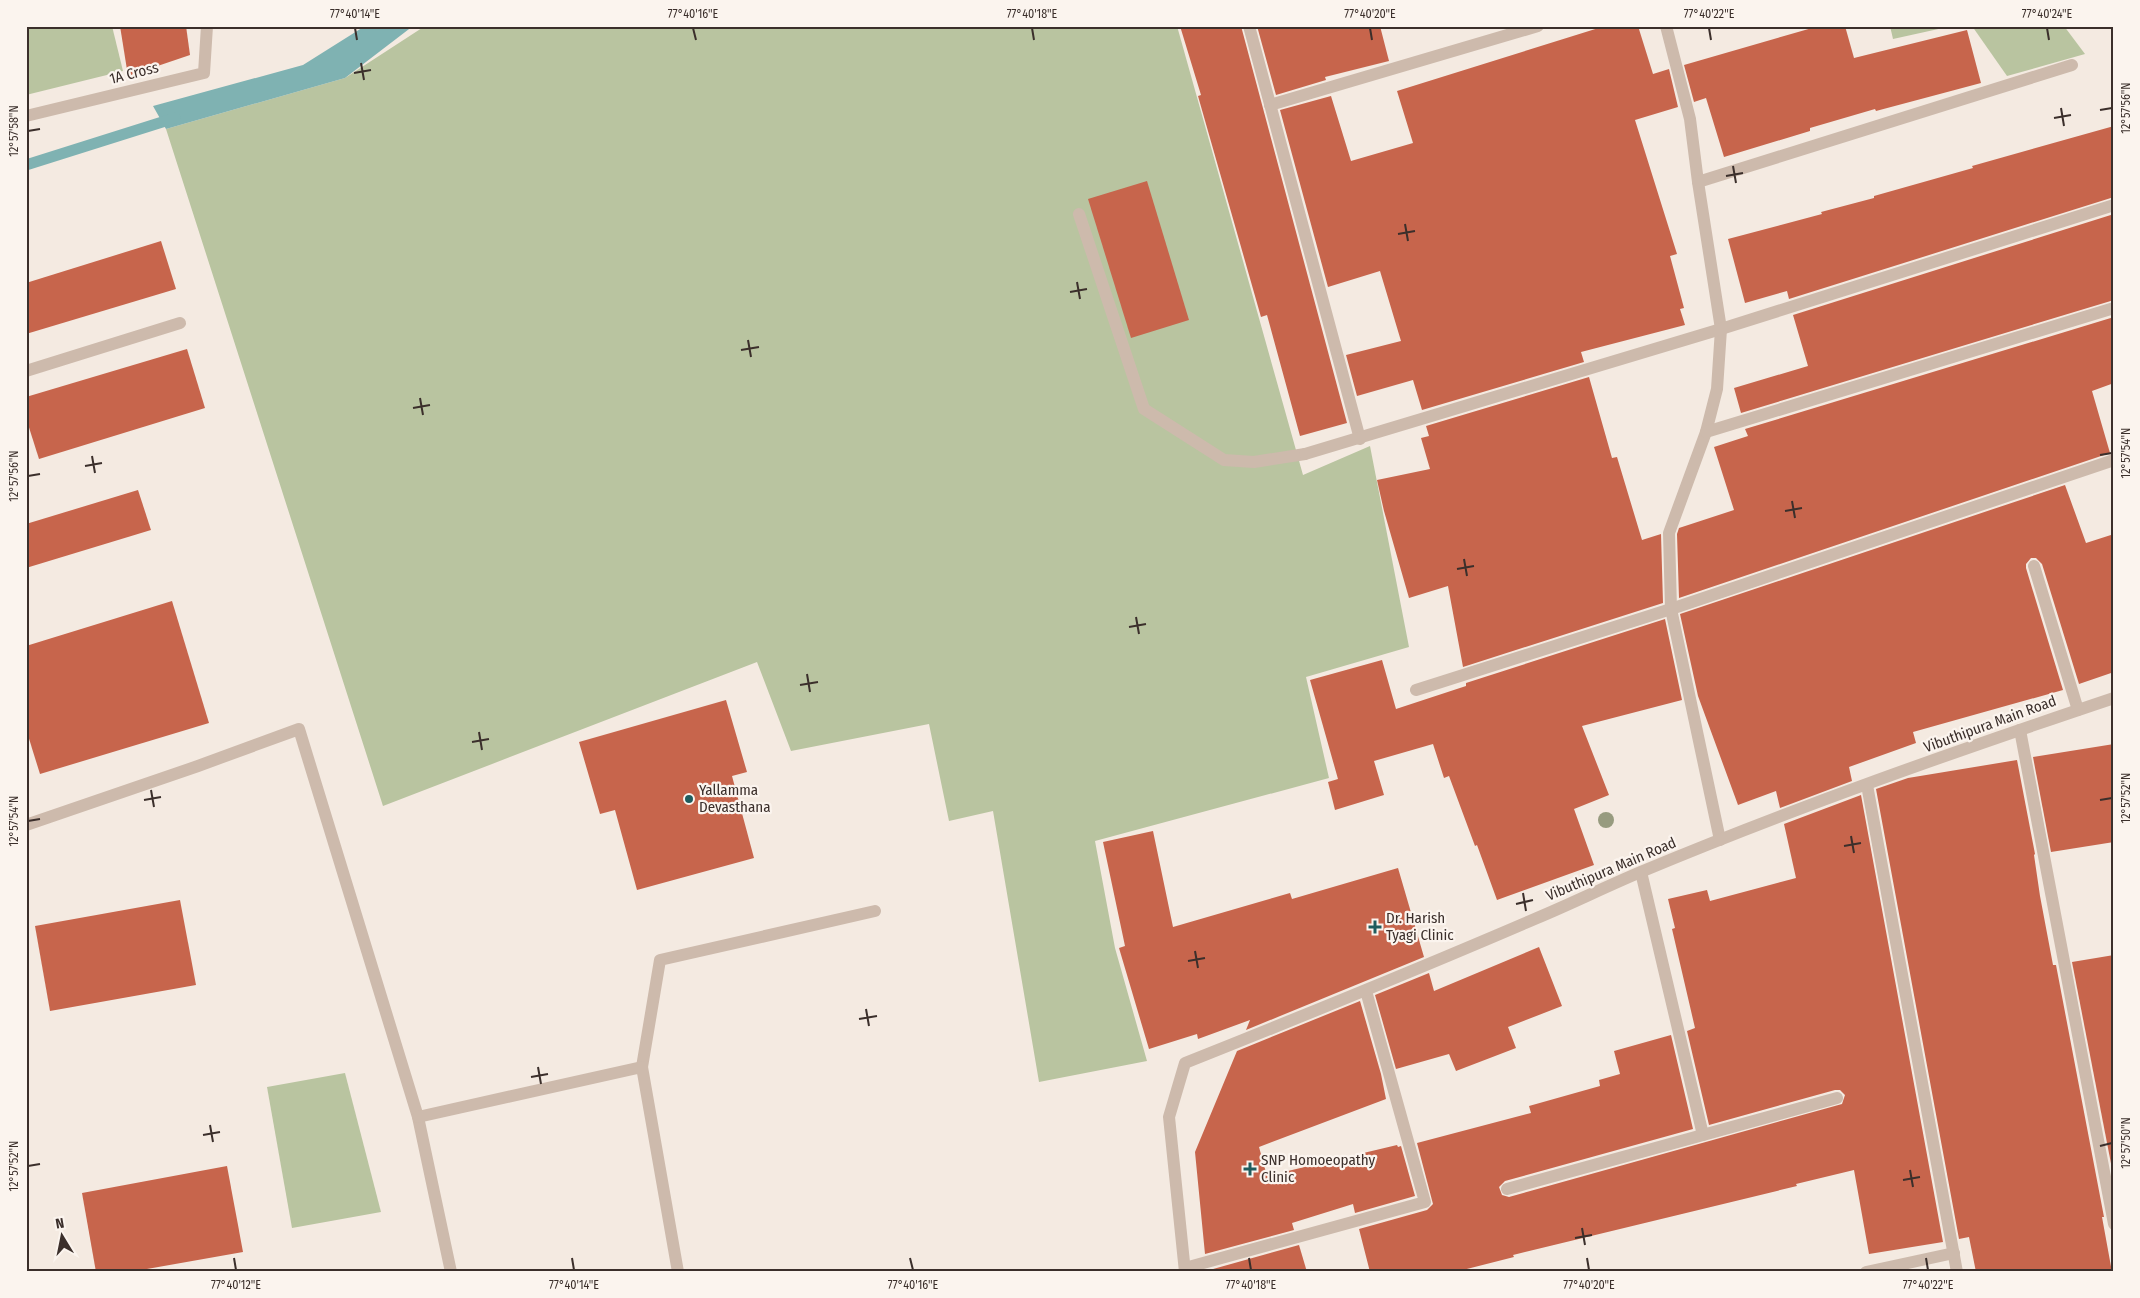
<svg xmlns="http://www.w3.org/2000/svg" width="2140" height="1298" font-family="'Fira Sans Condensed',sans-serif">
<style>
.green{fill:#b9c4a0}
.water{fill:#7fb2b2}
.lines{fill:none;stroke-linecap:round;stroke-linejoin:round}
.stream{stroke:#7fb2b2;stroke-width:11}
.building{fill:#c7654c}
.service{stroke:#cdbaac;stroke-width:12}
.minor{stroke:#cdbaac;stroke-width:12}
.tertiary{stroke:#cdbaac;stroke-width:12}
.tree{fill:#979b7f}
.ticks{fill:none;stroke:#3b2f2b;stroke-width:2}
.poi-dot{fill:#1f5c5e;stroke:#fbf4ee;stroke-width:2}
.labels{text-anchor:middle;stroke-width:4.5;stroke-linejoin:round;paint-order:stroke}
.street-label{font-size:15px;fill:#3b2f2b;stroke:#fbf4ee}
.poi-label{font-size:15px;fill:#3b2f2b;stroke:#fbf4ee;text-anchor:start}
.neatline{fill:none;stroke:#3b2f2b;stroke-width:2}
.ticks-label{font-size:12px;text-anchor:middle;fill:#3b2f2b}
</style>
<rect width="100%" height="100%" fill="#f4eae1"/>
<g class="green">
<path d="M26,26H112L123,71L26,95Z"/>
<path d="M425,26H1177L1303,475L1370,446L1409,647L1306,677L1329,778L1095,841L1115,948L1147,1061L1039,1082L993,811L949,821L929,724L791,751L757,662L383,806L166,129L345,78Z"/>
<path d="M1890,26H1952L1893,39Z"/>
<path d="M1972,26H2064L2085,54L2007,76Z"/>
<path d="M345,1073L381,1212L292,1228L267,1087Z"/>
</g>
<path class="water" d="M365,26H413L345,78L166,129L153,106L303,65Z"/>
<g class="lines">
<path class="stream" d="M26,165L175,118"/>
</g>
<g class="building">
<path d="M120,26H186L190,55L128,76Z"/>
<path d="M1180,26H1241L1347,423L1300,436L1267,315L1261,317L1198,96L1201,95Z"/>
<path d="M1257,26H1380L1389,61L1325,77L1326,80L1276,95Z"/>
<path d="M1605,26H1638L1653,74L1669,69L1678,107L1635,120L1677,254L1670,256L1684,308L1680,309L1685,325L1581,352L1584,362L1422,410L1413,380L1357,396L1346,355L1401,341L1380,271L1328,287L1280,110L1331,96L1351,161L1413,143L1397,91Z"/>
<path d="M1819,26H1845L1854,58L1967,30L1981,83L1876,111L1875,109L1810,128V131L1724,157L1706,98L1694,102L1684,65Z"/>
<path d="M2114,126V197L1789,299L1787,291L1745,303L1728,239L1822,214L1821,212L1874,198V196L1973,168L1972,166Z"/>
<path d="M1147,181L1189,320L1131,338L1088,199Z"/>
<path d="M2114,214V300L1741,413L1734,388L1808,366L1793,315Z"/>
<path d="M161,241L176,289L26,334V283Z"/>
<path d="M2114,317V383L2092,391L2110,453L1679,598L1677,534L1679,528L1734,510L1714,447L1748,436L1745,429Z"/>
<path d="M187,349L205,408L39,459L26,418V397Z"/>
<path d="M1589,377L1612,458L1617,457L1642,540L1661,534L1663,603L1463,667L1448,586L1409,598L1384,511L1377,480L1430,469L1421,438L1429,436L1426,426Z"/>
<path d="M2065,485L2086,543L2114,534V672L2079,684L2042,564L2036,558H2031L2026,564V568L2063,690L1913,732L1916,743L1849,767L1852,781L1780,808L1776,791L1738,805L1698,696L1680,614Z"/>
<path d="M138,490L151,530L26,568V524Z"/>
<path d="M172,601L209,723L40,774L26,729V646Z"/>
<path d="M1665,619L1682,700L1582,726L1609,795L1574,809L1594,865L1497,900L1477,845L1475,846L1449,776L1444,778L1433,744L1374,761L1384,795L1335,810L1328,782L1338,779L1310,680L1382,660L1396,709L1466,686V683Z"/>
<path d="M726,700L747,772L732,776L754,858L637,890L615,810L600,814L579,742Z"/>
<path d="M2114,744V842L2051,852L2033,757Z"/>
<path d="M2017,760L2035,854L2034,855L2040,896L2053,965H2056L2104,1217H2102L2112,1272H1976L1969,1237L1959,1239L1876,789L1908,778Z"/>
<path d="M1861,795L1943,1242L1869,1254L1854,1170L1796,1184L1797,1186L1513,1255L1514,1257L1455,1272H1370L1359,1229L1427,1210L1433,1204L1417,1143L1531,1113L1529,1106L1600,1086L1599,1080L1620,1074L1614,1051L1671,1035L1693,1129L1505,1181L1499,1187L1502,1195L1509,1197L1842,1104L1845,1095L1840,1090H1835L1709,1125L1687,1031L1695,1028L1672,929L1675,928L1668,899L1707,890L1710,901L1796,878L1784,824Z"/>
<path d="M1153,831L1173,927L1290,893L1292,899L1398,868L1424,957L1246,1030L1250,1020L1198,1039L1197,1034L1149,1049L1119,948L1125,946L1103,842Z"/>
<path d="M180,900L196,985L50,1011L35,926Z"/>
<path d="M1539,947L1562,1006L1508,1027L1516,1048L1456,1071L1449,1054L1396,1069L1375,995L1429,973L1434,991Z"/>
<path d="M2114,955V1179L2072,962Z"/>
<path d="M1360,1001L1381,1074L1386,1099L1259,1147L1267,1176L1397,1145L1398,1147L1401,1146L1415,1196L1355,1213L1353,1204L1292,1223L1294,1230L1205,1254L1195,1152L1237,1051Z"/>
<path d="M227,1166L243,1252L130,1272H96L82,1193Z"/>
<path d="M1299,1245L1307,1272H1206V1271Z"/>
</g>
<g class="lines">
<path class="service" d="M1079,214L1144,409L1224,460L1254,462L1305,454"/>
<g class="minor">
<path d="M1249,26L1360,439"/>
<path d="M1666,26L1690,119L1698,182L1721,329L1717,389L1706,432L1669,533L1671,609L1720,840"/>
<path d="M1270,105L1538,26"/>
<path d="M26,116L204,73L207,26"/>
<path d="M1698,182L2072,65"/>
<path d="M26,371L180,323"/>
<path d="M1706,432L2114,308"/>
<path d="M1305,454L1721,329L2114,205"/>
<path d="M2034,566L2078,710"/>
<path d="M1416,690L1671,609L2114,460"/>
<path d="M2020,730L2114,1224"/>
<path d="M1867,785L1957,1272"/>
<path d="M26,825L198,766L299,729L418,1117L451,1272"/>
<path d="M1641,872L1703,1135"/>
<path d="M642,1067L660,960L875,911"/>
<path d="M418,1117L642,1067L678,1272"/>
<path d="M1507,1189L1837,1098"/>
<path d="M1185,1268L1425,1202L1366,991"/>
<path d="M1866,1272L1954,1253"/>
</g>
<path class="tertiary" d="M1185,1272L1169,1117L1185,1063C1303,1016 1421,968 1537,918C1573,903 1607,886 1643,871C1796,807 1956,751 2114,698"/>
</g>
<circle class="tree" cx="1606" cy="820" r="8"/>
<path class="ticks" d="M355,28L357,40M693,28L696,40M1032,28L1034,40M1370,28L1372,40M1709,28L1711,40M2047,28L2049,40M361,63L364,80M354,73L371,70M2061,108L2064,126M2100,110L2112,108M2054,118L2071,115M28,131L40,129M1733,166L1736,183M1726,176L1743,173M1405,224L1408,241M1398,234L1415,231M1077,282L1080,299M1070,292L1087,289M748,340L751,357M741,350L759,347M420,398L423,415M413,408L430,405M2100,455L2112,453M92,456L95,473M85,466L102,463M28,476L40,474M1792,501L1795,518M1785,511L1802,508M1464,559L1467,576M1457,569L1474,566M1136,617L1139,634M1129,627L1146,624M807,674L810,692M800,685L818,682M479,732L482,750M472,742L489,739M151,790L154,807M144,800L161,797M2100,800L2112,798M28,821L40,819M1851,836L1854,853M1844,846L1861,843M1523,893L1526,911M1516,904L1533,900M1195,951L1198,968M1188,961L1205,958M866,1009L869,1026M859,1019L877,1016M538,1067L541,1084M531,1077L548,1074M210,1125L213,1142M203,1135L220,1132M2100,1146L2112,1143M28,1166L40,1164M1910,1170L1913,1187M1903,1180L1920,1177M1582,1228L1585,1245M1575,1238L1592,1235M234,1258L236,1270M572,1258L574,1270M910,1258L913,1270M1249,1258L1251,1270M1587,1258L1589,1270M1926,1258L1928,1270"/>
<g class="poi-dot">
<circle cx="689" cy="799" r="5"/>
<path d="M1372.5 919.5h5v5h5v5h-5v5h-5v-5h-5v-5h5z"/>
<path d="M1247.5 1161.5h5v5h5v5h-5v5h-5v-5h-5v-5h5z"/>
</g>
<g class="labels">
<g class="street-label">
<text transform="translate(134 73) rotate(-14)" y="5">1A Cross</text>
<text transform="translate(1990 724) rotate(-20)" y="5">Vibuthipura Main Road</text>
<text transform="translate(1611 869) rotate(-23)" y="5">Vibuthipura Main Road</text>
</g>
<g class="poi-label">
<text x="699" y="795">Yallamma<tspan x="699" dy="17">Devasthana</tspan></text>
<text x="1386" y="923">Dr. Harish<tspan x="1386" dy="17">Tyagi Clinic</tspan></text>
<text x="1261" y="1165">SNP Homoeopathy<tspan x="1261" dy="17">Clinic</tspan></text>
</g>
</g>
<rect width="2140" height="1298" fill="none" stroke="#fbf4ee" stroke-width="55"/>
<g transform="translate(62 1236) rotate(350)" stroke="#fbf4ee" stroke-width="4" paint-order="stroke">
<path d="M0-4L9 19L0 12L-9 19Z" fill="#3b2f2b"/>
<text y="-8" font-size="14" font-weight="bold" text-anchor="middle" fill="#3b2f2b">N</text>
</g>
<rect x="28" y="28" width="2084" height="1242" class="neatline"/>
<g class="ticks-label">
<text x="355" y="18">77°40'14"E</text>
<text x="693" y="18">77°40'16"E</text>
<text x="1032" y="18">77°40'18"E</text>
<text x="1370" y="18">77°40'20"E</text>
<text x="1709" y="18">77°40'22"E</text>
<text x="2047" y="18">77°40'24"E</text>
<text transform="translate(2126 108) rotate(-90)" y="4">12°57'56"N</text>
<text transform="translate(14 131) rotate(-90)" y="4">12°57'58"N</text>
<text transform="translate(2126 453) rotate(-90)" y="4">12°57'54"N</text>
<text transform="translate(14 476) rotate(-90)" y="4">12°57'56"N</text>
<text transform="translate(2126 798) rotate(-90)" y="4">12°57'52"N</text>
<text transform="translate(14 821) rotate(-90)" y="4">12°57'54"N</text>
<text transform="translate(2126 1143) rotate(-90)" y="4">12°57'50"N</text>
<text transform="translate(14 1166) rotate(-90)" y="4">12°57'52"N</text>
<text x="236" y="1289">77°40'12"E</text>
<text x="574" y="1289">77°40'14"E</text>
<text x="913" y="1289">77°40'16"E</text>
<text x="1251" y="1289">77°40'18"E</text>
<text x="1589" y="1289">77°40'20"E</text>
<text x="1928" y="1289">77°40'22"E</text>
</g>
</svg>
